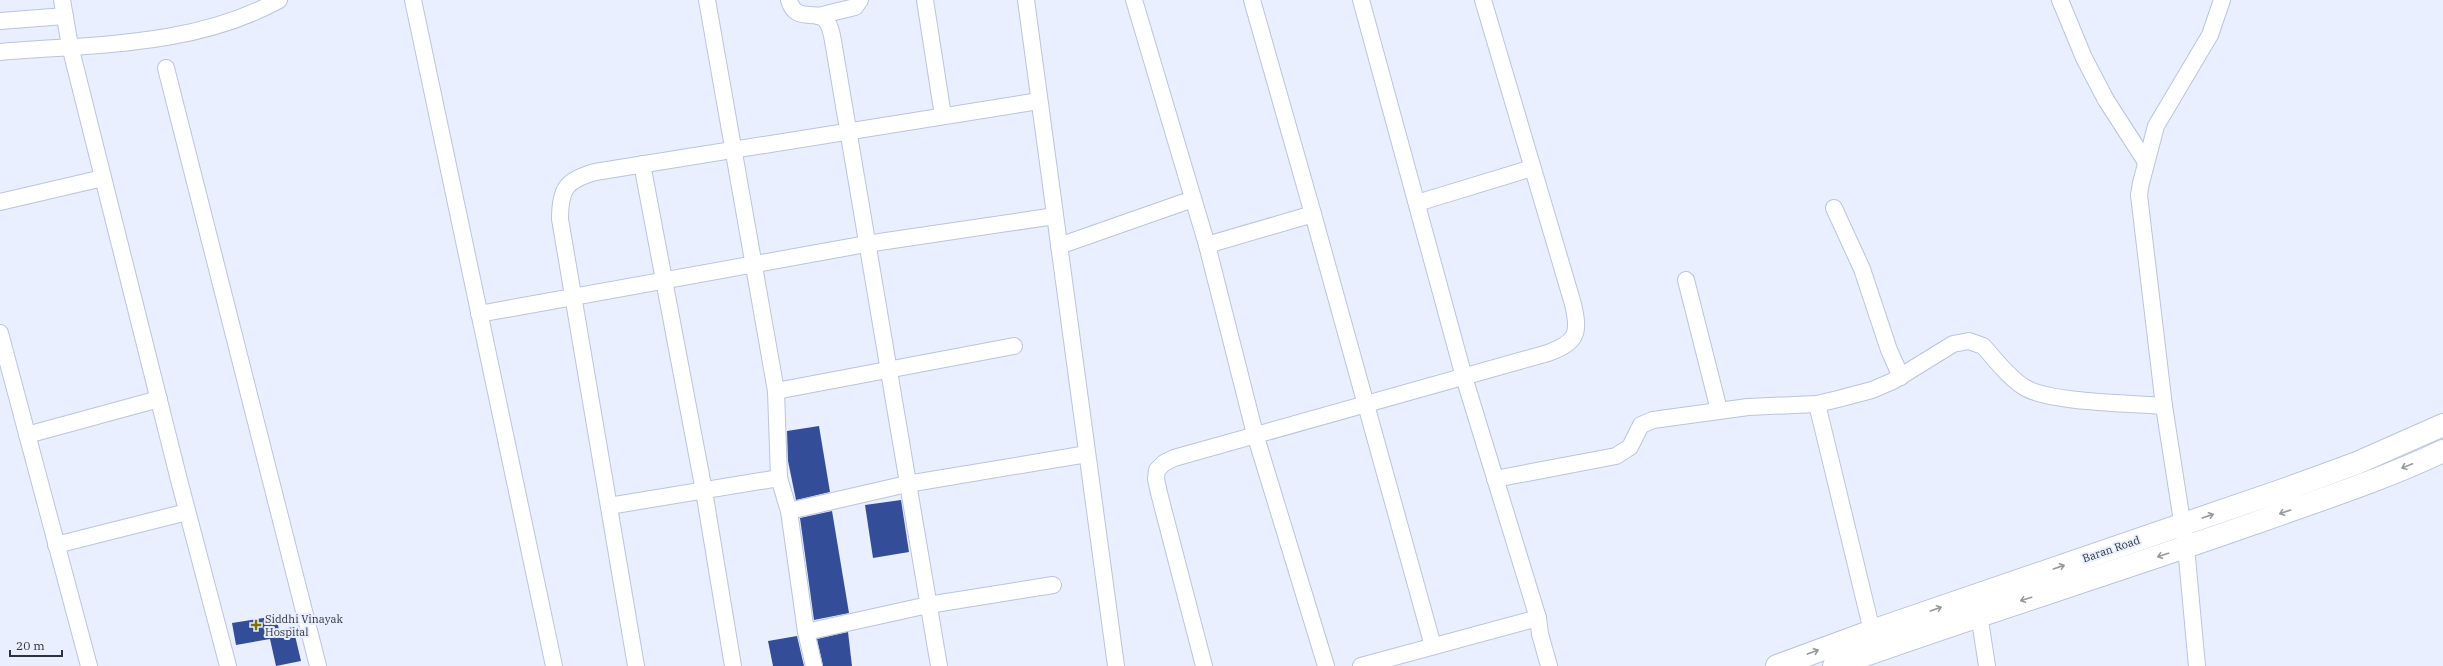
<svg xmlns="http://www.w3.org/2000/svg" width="2443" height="666" font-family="'IBM Plex Serif',serif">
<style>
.building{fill:#344d99}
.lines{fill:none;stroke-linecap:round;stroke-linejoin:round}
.street-casing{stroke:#bac4db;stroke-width:18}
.secondary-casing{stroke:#bac4db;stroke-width:24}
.street{stroke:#fff;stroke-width:16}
.secondary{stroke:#fff;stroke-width:22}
.oneway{stroke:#97999e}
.poi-dot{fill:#7a7111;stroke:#e9effe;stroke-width:1.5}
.labels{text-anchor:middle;stroke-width:4;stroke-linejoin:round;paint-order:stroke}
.street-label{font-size:11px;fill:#2f333c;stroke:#e9effe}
.poi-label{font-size:11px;fill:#2f333c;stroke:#e9effe;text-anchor:start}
</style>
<rect width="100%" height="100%" fill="#e9effe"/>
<g class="building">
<path d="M819,426L830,492L796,500L788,461L787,431Z"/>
<path d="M901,500L909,552L873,558L865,505Z"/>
<path d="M832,511L849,613L814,620L800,518Z"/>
<path d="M276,616L279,630L293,627L301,661L276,666L270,639L236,645L232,623Z"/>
<path d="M848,632L852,666H823L817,639Z"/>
<path d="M797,636L804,666H773L768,641Z"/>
</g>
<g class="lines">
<g class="street-casing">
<g id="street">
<path d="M62,0L70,46L179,480L228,666"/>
<path d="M413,0L554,666"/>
<path d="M707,0L776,391L779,478L789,511L806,632L814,666"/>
<path d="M789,0C796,25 817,7 827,22C831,28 832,35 833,41L939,666"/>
<path d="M925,0L943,116"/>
<path d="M1026,0L1116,666"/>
<path d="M1134,0L1207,245L1255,434L1326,666"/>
<path d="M1252,0L1313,214L1433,646"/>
<path d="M1361,0L1464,377L1538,618L1540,634L1549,666"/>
<path d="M2060,0L2084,58L2106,100L2146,162"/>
<path d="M818,16L855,7L860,0"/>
<path d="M0,21L65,16"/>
<path d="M0,52C94,44 194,47 279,0"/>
<path d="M166,68L318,666"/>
<path d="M642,164L704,491L733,666"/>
<path d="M0,202L103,178"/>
<path d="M1417,203L1532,168"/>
<path d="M1834,208L1862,269L1889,350L1901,377"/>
<path d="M1207,245L1313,214"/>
<path d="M1059,246L1193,199"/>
<path d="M1686,280L1719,410"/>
<path d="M479,314L866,244L1055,216"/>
<path d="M0,333L89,666"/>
<path d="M776,391L1014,346"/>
<path d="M1817,404L1872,631"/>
<path d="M27,435L159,399"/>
<path d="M1495,479L1616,456L1630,447L1641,425L1653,420L1748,407L1817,404L1838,399L1872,390L1893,381L1953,344L1969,341L1983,346C1996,360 2008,377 2024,387C2049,403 2132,403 2164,406"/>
<path d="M609,506L779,478"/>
<path d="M789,511L907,484L1087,454"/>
<path d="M56,545L187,512"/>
<path d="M1979,614L1987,666"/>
<path d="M806,632L928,605L1053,585"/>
<path d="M636,666L560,219C560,189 566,180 595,172L1039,101"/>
<path d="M1204,666L1159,493L1156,479L1157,470L1164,463L1174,458L1548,353C1577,342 1580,334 1573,304L1483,0"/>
<path d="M1361,666L1538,618"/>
<path d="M2197,666L2186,547L2164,406L2139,195L2141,183L2156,126L2210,35L2222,0"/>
</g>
</g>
<g class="secondary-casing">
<g id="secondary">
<path d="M1777,666L1872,631L2286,489L2357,463L2443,425"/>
<path d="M1834,666C1973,616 2113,573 2252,524C2316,501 2382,480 2443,451"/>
</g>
</g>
<use href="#street" class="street"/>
<use href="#secondary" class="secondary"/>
</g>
<defs><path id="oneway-shaft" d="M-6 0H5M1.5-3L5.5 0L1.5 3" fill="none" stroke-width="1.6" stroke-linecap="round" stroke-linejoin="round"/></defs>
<g class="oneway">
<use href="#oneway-shaft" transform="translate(2407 466) rotate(158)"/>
<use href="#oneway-shaft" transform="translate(2285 512) rotate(161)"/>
<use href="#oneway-shaft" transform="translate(2208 516) rotate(-19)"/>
<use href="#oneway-shaft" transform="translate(2163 555) rotate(162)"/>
<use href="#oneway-shaft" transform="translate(2059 567) rotate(-19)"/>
<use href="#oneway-shaft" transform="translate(2026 599) rotate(162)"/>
<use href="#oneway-shaft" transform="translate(1936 609) rotate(-19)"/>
<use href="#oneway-shaft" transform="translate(1813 652) rotate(-20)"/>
</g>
<path class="poi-dot" d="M254 619h4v4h4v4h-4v4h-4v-4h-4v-4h4z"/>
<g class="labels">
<g class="street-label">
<text transform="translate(2111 549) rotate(-19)" y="4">Baran Road</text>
</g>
<g class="poi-label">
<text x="265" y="623">Siddhi Vinayak<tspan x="265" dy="13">Hospital</tspan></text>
</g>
</g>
<path d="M10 650v6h52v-6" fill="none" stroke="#2f333c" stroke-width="2"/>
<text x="16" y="650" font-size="12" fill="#2f333c" stroke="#e9effe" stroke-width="3" paint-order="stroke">20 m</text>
</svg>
